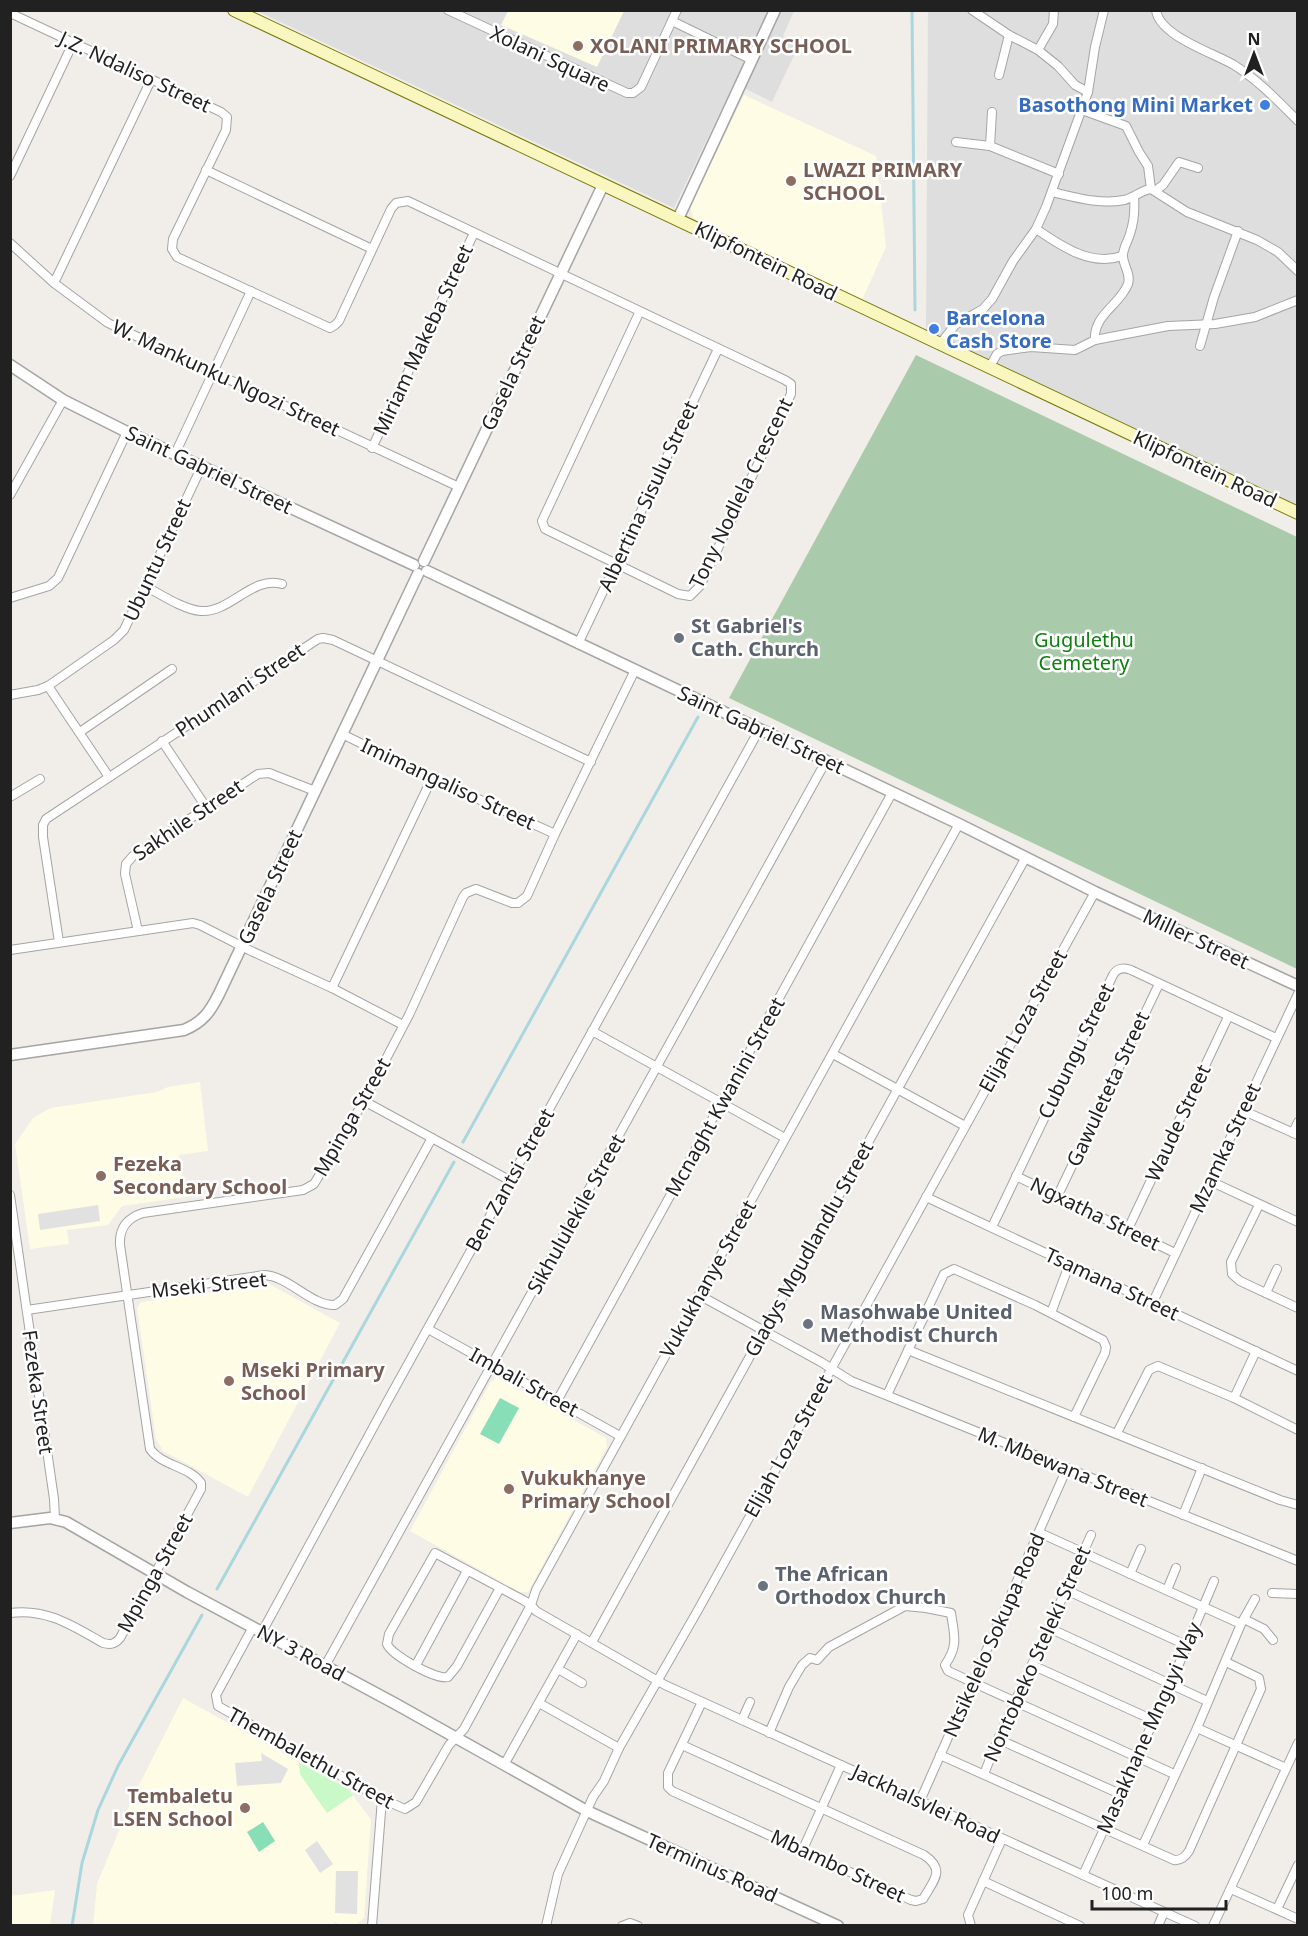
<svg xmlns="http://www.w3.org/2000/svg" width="1308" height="1936" font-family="'Noto Sans',sans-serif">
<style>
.residential{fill:#dfdede}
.education{fill:#fefce4}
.cemetery{fill:#aacaac}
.park{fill:#c8f9c7}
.pitch{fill:#88deb6}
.parking{fill:#e1e1e1}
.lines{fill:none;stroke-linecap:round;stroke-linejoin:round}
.stream{stroke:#aad6de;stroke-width:3}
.minor-casing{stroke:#a5a5a5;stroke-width:10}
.tertiary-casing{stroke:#a5a5a5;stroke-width:13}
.secondary-casing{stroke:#767907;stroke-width:14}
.minor{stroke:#fff;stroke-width:8}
.tertiary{stroke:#fff;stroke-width:10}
.secondary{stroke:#f9f7bf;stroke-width:12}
.education-dot{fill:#8d6e63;stroke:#fff;stroke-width:2}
.shop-dot{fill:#3f7fe0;stroke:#fff;stroke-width:2}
.worship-dot{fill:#6b7280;stroke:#fff;stroke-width:2}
.labels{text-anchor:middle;stroke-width:5;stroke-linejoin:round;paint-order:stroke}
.education-label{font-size:20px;font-weight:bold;fill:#785e54;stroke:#fff;text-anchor:start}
.street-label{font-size:20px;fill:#212121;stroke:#fff}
.shop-label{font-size:20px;font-weight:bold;fill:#366cbe;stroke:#fff;text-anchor:end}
.worship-label{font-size:20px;font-weight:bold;fill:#5b616d;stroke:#fff;text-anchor:start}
.park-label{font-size:20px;fill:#0e800e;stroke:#fff}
</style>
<rect width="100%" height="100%" fill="#f1ede8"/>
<g class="residential">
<path d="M257,11H794L783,36L799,45L772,102L734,83L674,208Z"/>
<path d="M928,11H1297V505L926,331Z"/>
</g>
<g class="education">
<path d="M508,11V10L624,11L597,67L501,25Z"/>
<path d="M744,95L876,156L886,247L862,300L693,218L690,206Z"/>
<path d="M200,1082L208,1151L179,1155L186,1197L122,1206L108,1225L67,1230L69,1244L30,1249L15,1144L33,1118L50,1108L157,1092L168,1087Z"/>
<path d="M269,1284L340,1323L248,1497L163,1451L156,1439L137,1308L141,1302Z"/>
<path d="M497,1377L606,1438L607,1447L528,1592H520L410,1531L490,1383Z"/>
<path d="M183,1698L349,1790L369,1817L371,1820L364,1918L356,1925H340L335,1922L333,1926H93L97,1884L132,1799Z"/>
<path d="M55,1890L50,1925H11V1896Z"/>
</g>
<path class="cemetery" d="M916,355L1297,537V969L729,698Z"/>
<path class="park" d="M299,1762L349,1790L353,1795L327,1813L300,1774Z"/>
<g class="pitch">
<path d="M500,1398L519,1408L499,1444L480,1434Z"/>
<path d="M263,1822L275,1841L259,1852L247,1832Z"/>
</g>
<g class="parking">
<path d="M98,1205L100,1221L40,1230L38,1214Z"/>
<path d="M261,1753L288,1769L281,1783L237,1786L235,1763L262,1761Z"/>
<path d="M317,1841L333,1864L320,1873L305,1850Z"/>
<path d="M336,1871H358L357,1914L335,1913Z"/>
</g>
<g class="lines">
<g class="stream">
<path d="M912,10L915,310"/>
<path d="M463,1142L698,717"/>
<path d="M217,1589L454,1162"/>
<path d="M72,1926L82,1863L98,1810L118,1766L202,1615"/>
</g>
<g class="minor-casing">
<g id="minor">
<path d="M448,10L627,93H633L641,87L677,10"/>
<path d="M972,10L1009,35L1038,50L1058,66L1075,85L1088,92"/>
<path d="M1156,10C1159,36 1214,53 1234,65C1258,80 1278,101 1298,121"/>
<path d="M10,13L221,112L227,117L226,130L173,239L172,249L177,257L330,328L335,325L339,321L391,209L396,203L408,201L785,380L791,384V394L700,586L690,596L678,594L545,529L542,521L640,311"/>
<path d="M672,21L752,60"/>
<path d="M1038,50L1053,24L1054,10"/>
<path d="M999,75L1009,35"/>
<path d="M1082,110L1126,126L1139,152L1148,166L1151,189"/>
<path d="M956,142L990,146L1059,174"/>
<path d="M990,146L992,112"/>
<path d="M206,170L372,249"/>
<path d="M10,176L73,43"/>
<path d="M1155,191L1163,185L1179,162L1198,168"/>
<path d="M1052,192C1074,197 1101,205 1124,200C1134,198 1141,190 1151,189L1187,212L1257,240L1278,252L1298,271"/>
<path d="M1036,229C1061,246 1091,267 1122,256"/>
<path d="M10,243L54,283L108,323L459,487"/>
<path d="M54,283L151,80"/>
<path d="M1095,340L1168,326L1215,324L1255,317L1298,300"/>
<path d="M940,344L955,325L983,309L992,299L1013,261L1036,229L1046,207L1088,92L1095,47L1104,10"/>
<path d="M1200,346L1214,297L1238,231"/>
<path d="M989,368L997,354L1002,351L1031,347L1075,350L1095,340C1093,315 1120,305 1128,284C1131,274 1124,267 1123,257C1122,250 1128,241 1130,234C1134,222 1135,210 1134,197"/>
<path d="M372,448L474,233"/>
<path d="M175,454L251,291"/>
<path d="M10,495L63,400"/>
<path d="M145,586C160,594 184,610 201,611C230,613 253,575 282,584"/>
<path d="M10,598L49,586L58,578L127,432"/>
<path d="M578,644L718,349"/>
<path d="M48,686L109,777"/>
<path d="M10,695L38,690L48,686L114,640L124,630L201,468"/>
<path d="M80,732L172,669"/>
<path d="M342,734L432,778L555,834"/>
<path d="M162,741L206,807"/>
<path d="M10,797L40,779"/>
<path d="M959,824L536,1590L531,1605L536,1611L665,1685L1195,1926"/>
<path d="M138,931L125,874L126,864L133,856L258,774L269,773L315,791"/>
<path d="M59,942L43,837V825L46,819L318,639L323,638L333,640L591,762"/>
<path d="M10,950L193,923L200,925L249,950L332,988L403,1025"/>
<path d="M332,988L432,778"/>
<path d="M592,1031L785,1138"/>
<path d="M833,1054L965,1126"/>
<path d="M364,1101L509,1180"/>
<path d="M1244,1111L1298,1135"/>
<path d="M1293,1133L1298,1122"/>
<path d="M1016,1176L1175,1253"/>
<path d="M1210,1181L1298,1222"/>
<path d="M10,1195L54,1499L55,1518"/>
<path d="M1058,1195L1159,984"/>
<path d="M926,1197L1298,1371"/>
<path d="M1259,1205L1231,1262L1232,1274L1240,1281L1298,1308"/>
<path d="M992,1227L1113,975C1117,968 1124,967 1131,970L1276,1038"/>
<path d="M1128,1229L1228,1017"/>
<path d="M1266,1293L1277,1269"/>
<path d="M699,1295L821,1362L851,1381L1298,1561"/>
<path d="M1153,1302L1298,994"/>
<path d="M27,1310L264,1275C289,1276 311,1306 335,1305L343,1299L432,1138"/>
<path d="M1051,1313L1069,1265"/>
<path d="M428,1329L620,1436"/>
<path d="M908,1350L1280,1500L1298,1505"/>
<path d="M887,1395L944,1274L954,1269L1035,1305L1103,1340L1106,1347L1105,1353L1074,1417"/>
<path d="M1234,1398L1256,1351"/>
<path d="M557,1401L892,793"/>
<path d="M1117,1433L1149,1370L1158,1366L1234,1398L1298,1430"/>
<path d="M1183,1515L1202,1468"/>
<path d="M1040,1533L1241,1624"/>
<path d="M1130,1574L1141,1549"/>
<path d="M1066,1590L1186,1645"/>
<path d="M1167,1590L1176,1568"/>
<path d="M1272,1593L1298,1594"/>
<path d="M10,1613C47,1608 73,1626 103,1643C111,1645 115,1644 120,1638L201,1489V1483C189,1466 162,1466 150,1449L120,1245C119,1228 127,1218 143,1213L303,1190L314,1184L364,1101L409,1015L463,897L466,893L476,889L512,903H518L527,896L555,834L635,670"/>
<path d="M1244,1619L1264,1629L1273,1640"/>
<path d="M253,1627L216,1695L218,1706L382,1799L405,1809L416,1802L449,1745L464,1729L531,1605L523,1600L435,1553L389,1634L387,1644C391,1655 436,1680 448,1677L457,1666L500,1588"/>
<path d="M1049,1628L1207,1701"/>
<path d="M262,1632L387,1402L759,730"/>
<path d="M592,1642L1026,857"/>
<path d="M416,1665L467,1571"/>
<path d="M1032,1665L1153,1720"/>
<path d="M325,1666L826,761"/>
<path d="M558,1669L582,1683"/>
<path d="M539,1703L619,1748"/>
<path d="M742,1720L750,1702"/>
<path d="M1197,1728L1286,1768"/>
<path d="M769,1733L789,1687L802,1665L810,1658L817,1660L829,1647L905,1606L926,1608L951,1613C954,1635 959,1645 945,1665L948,1671L1174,1774"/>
<path d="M998,1739L1120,1794"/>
<path d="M682,1745L924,1855C946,1870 934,1880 923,1899L916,1901L911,1900L672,1791L668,1787V1773L702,1702"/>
<path d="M940,1755L1174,1860C1181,1861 1185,1857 1189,1851L1261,1689L1259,1678L1226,1662"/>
<path d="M504,1765L577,1634"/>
<path d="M984,1774L998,1739L1091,1535"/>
<path d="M920,1801L1067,1468"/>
<path d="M1143,1845L1197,1728L1241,1624L1255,1599"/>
<path d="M803,1849L841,1765"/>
<path d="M1083,1875L1171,1683L1214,1581"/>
<path d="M983,1881L1080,1926"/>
<path d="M1231,1889L1298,1919"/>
<path d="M1277,1909L1298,1865"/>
<path d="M372,1926L382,1799"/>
<path d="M546,1926L558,1874L593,1797L604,1781L619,1748L698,1610L1095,892"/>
<path d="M622,1926L630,1923L638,1926"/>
<path d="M971,1926L968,1915L1002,1839"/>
<path d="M1158,1926L1164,1912"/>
<path d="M1213,1926L1298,1743"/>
</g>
</g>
<g class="tertiary-casing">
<g id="tertiary">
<path d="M678,219L775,10"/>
<path d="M10,365L63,400L127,432L414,565"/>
<path d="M424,561L603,185"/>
<path d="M427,571L959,824L1095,892L1298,986"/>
<path d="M10,1055L184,1030C203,1022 210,1012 219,994L418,574"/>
<path d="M10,1523L50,1518L66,1522L187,1592L394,1703L587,1811L838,1926"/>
</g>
</g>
<g class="secondary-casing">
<path id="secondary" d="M234,10L1298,513"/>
</g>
<use href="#minor" class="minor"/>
<use href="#tertiary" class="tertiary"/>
<use href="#secondary" class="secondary"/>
</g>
<g class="education-dot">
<circle cx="578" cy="46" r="6"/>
<circle cx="791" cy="181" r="6"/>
<circle cx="101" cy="1176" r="6"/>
<circle cx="229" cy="1381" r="6"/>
<circle cx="509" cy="1489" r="6"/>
<circle cx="245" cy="1808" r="6"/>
</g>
<g class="shop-dot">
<circle cx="1265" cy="105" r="6"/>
<circle cx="934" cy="329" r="6"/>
</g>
<g class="worship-dot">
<circle cx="679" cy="638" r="6"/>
<circle cx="808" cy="1324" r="6"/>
<circle cx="763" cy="1586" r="6"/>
</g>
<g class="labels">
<g class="education-label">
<text x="590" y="53">XOLANI PRIMARY SCHOOL</text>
<text x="803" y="177">LWAZI PRIMARY<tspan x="803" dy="23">SCHOOL</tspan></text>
<text x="113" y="1171">Fezeka<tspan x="113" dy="23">Secondary School</tspan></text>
<text x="241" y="1377">Mseki Primary<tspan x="241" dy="23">School</tspan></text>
<text x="521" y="1485">Vukukhanye<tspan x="521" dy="23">Primary School</tspan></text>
<text x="233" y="1803" text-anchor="end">Tembaletu<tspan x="233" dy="23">LSEN School</tspan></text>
</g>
<g class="street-label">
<text transform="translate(550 59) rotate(25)" y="7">Xolani Square</text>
<text transform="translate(135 72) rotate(25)" y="7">J.Z. Ndaliso Street</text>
<text transform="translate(766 261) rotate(26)" y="7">Klipfontein Road</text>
<text transform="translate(423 340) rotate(-65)" y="7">Miriam Makeba Street</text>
<text transform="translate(513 373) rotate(-65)" y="7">Gasela Street</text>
<text transform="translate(226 378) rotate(25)" y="7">W. Mankunku Ngozi Street</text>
<text transform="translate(1205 469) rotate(25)" y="7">Klipfontein Road</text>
<text transform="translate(209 470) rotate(25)" y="7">Saint Gabriel Street</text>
<text transform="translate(741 493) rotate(-64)" y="7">Tony Nodlela Crescent</text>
<text transform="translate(648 496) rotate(-65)" y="7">Albertina Sisulu Street</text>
<text transform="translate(157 560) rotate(-65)" y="7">Ubuntu Street</text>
<text transform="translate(240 690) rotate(-34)" y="7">Phumlani Street</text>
<text transform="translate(761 730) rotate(25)" y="7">Saint Gabriel Street</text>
<text transform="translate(448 784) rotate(25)" y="7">Imimangaliso Street</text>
<text transform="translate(188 820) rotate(-34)" y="7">Sakhile Street</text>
<text transform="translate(270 887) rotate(-65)" y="7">Gasela Street</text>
<text transform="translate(1196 939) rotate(25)" y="7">Miller Street</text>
<text transform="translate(1023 1021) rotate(-61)" y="7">Elijah Loza Street</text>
<text transform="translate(1076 1051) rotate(-64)" y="7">Cubungu Street</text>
<text transform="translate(1108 1089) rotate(-65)" y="7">Gawuleteta Street</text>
<text transform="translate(725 1097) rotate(-61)" y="7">Mcnaght Kwanini Street</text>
<text transform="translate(352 1117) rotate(-60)" y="7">Mpinga Street</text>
<text transform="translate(1178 1123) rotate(-65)" y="7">Waude Street</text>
<text transform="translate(1225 1148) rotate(-65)" y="7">Mzamka Street</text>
<text transform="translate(510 1180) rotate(-61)" y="7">Ben Zantsi Street</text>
<text transform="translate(576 1214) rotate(-61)" y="7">Sikhululekile Street</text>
<text transform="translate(1095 1214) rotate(26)" y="7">Ngxatha Street</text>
<text transform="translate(809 1249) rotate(-61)" y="7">Gladys Mgudlandlu Street</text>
<text transform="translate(708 1279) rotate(-61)" y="7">Vukukhanye Street</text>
<text transform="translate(1112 1284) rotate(25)" y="7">Tsamana Street</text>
<text transform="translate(209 1285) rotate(-6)" y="7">Mseki Street</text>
<text transform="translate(524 1382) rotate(29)" y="7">Imbali Street</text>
<text transform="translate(38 1392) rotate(82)" y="7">Fezeka Street</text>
<text transform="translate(788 1446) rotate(-61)" y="7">Elijah Loza Street</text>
<text transform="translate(1063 1467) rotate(22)" y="7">M. Mbewana Street</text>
<text transform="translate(155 1573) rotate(-61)" y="7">Mpinga Street</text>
<text transform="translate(994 1635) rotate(-66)" y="7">Ntsikelelo Sokupa Road</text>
<text transform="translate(301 1653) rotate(28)" y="7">NY 3 Road</text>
<text transform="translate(1037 1654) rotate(-66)" y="7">Nontobeko Steleki Street</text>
<text transform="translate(1149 1728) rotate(-66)" y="7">Masakhane Mnguyi Way</text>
<text transform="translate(311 1758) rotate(29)" y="7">Thembalethu Street</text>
<text transform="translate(926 1804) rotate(25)" y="7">Jackhalsvlei Road</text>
<text transform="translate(838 1866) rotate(25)" y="7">Mbambo Street</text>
<text transform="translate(712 1868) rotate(24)" y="7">Terminus Road</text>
</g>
<g class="shop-label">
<text x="1253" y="112">Basothong Mini Market</text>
<text x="946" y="325" text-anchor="start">Barcelona<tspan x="946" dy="23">Cash Store</tspan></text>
</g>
<g class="worship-label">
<text x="691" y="633">St Gabriel's<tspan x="691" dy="23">Cath. Church</tspan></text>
<text x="820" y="1319">Masohwabe United<tspan x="820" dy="23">Methodist Church</tspan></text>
<text x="775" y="1581">The African<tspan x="775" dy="23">Orthodox Church</tspan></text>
</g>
<g class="park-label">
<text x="1084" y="647">Gugulethu<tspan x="1084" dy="23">Cemetery</tspan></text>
</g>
</g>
<rect width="1308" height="1936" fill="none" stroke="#212121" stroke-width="24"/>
<g transform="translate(1254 54)" stroke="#ffffff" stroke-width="4.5" paint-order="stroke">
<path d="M0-4.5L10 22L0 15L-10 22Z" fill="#212121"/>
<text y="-9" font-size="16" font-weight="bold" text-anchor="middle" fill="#212121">N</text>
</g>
<path d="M1092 1900v9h134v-9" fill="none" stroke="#212121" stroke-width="3"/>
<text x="1101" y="1900" font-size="18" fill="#212121" stroke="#ffffff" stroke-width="4.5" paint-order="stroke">100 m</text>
</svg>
